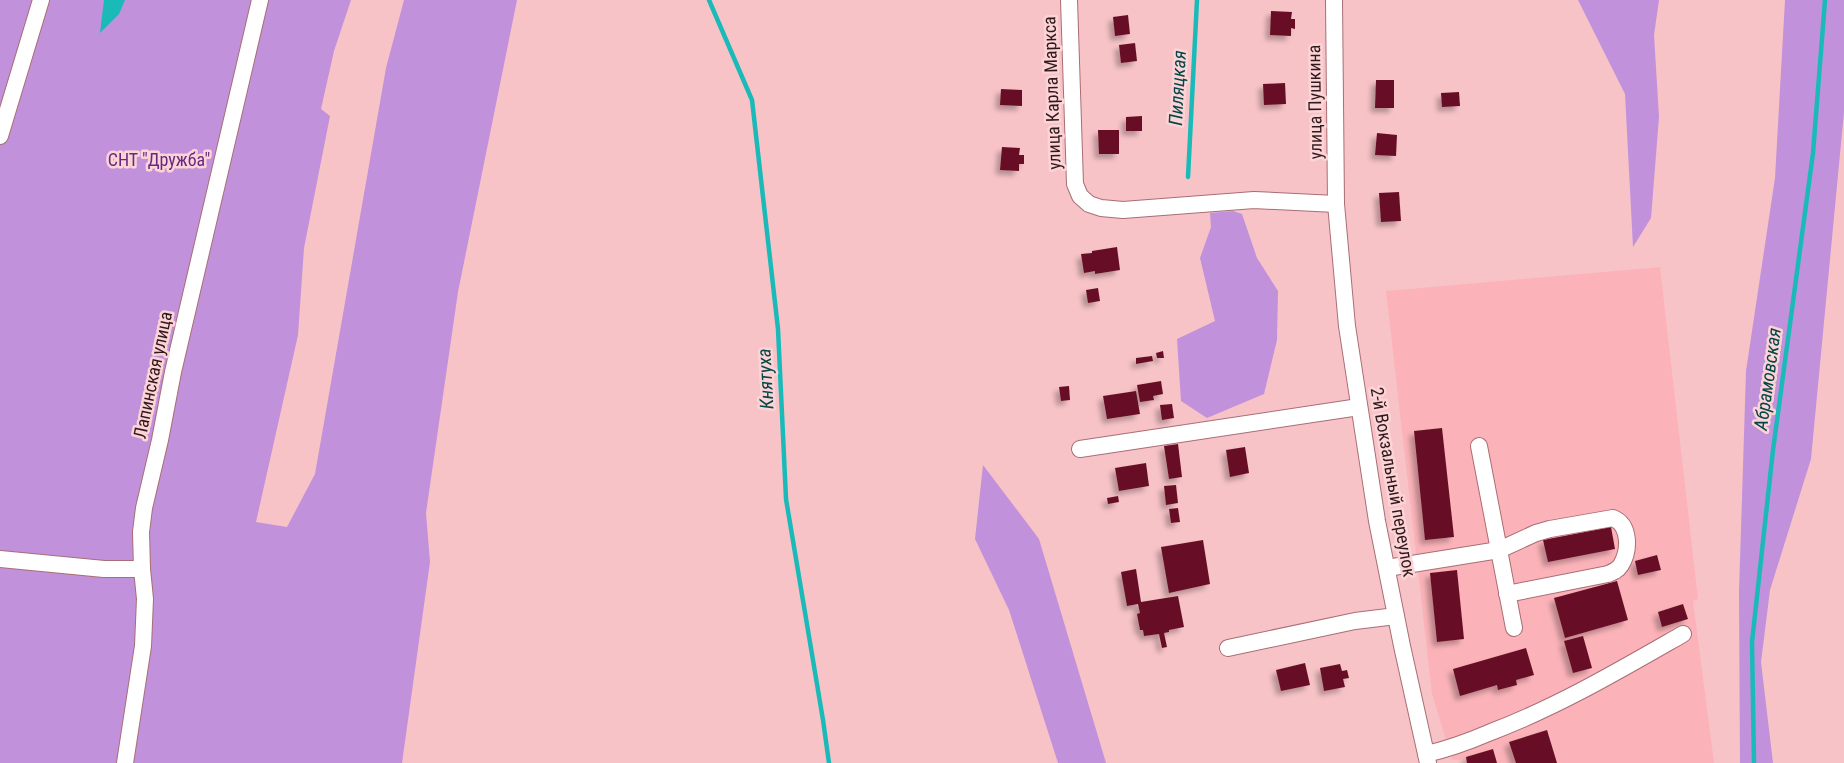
<svg xmlns="http://www.w3.org/2000/svg" width="1844" height="763" font-family="'Roboto Condensed',sans-serif">
<style>
.built{fill:#fbb3b9}
.green{fill:#c191db}
.water{fill:#1abab9}
.lines{fill:none;stroke-linecap:round;stroke-linejoin:round}
.stream{stroke:#1abab9;stroke-width:4.5}
.building{fill:#681126;filter:url(#shadow)}
.minor-casing{stroke:#a96e74;stroke-width:18}
.minor{stroke:#fff;stroke-width:16}
.labels{text-anchor:middle;stroke-width:5;stroke-linejoin:round;paint-order:stroke}
.street-label{font-size:18px;fill:#2f181a;stroke:#fcd4d7}
.park-label{font-size:18px;fill:#662982;stroke:#fcd4d7}
.water-label{font-size:19px;font-style:italic;fill:#034645;stroke:#fcd4d7}
</style>
<defs>
<filter id="shadow"><feDropShadow dx="-4.5" dy="4.5" stdDeviation="2.5" flood-color="#0004"/></filter>
</defs>
<rect width="100%" height="100%" fill="#f7c3c7"/>
<path class="built" d="M1660,267L1698,599L1693,601L1714,763H1467L1466,759L1452,760L1432,694L1386,291Z"/>
<g class="green">
<path d="M0,0H351L334,51L321,109L330,116L304,248L298,335L256,522L287,527L315,474L386,68L404,0H517L458,292L426,513L430,562L402,763H0Z"/>
<path d="M1578,0H1659L1654,35L1659,117L1651,218L1633,247L1625,94Z"/>
<path d="M1785,0H1844V112L1811,459L1770,590L1761,662L1773,763H1740L1739,592L1746,371L1775,178Z"/>
<path d="M1233,211L1242,214L1257,258L1278,291L1277,340L1264,394L1207,418L1181,401L1177,339L1215,321L1200,258L1211,227L1210,213Z"/>
<path d="M983,465L1039,539L1106,763H1058L1009,610L975,539Z"/>
</g>
<path class="water" d="M104,0H125L119,14L100,33Z"/>
<g class="lines">
<g class="stream">
<path d="M709,0L752,100L778,329L786,499L823,720L829,763"/>
<path d="M1188,177L1197,0"/>
<path d="M1754,763L1752,642L1773,450L1813,153L1825,0"/>
</g>
</g>
<g class="building">
<path d="M1271,11L1292,12L1291,19H1295V29L1291,28V36L1270,35Z"/>
<path d="M1128,15L1130,34L1115,36L1113,17Z"/>
<path d="M1135,43L1137,61L1121,63L1119,45Z"/>
<path d="M1376,80H1394V108H1375Z"/>
<path d="M1285,83L1286,104L1264,105L1263,84Z"/>
<path d="M1001,89L1022,90V106L1000,105Z"/>
<path d="M1459,92L1460,106L1442,107L1441,93Z"/>
<path d="M1142,116V131H1126V117Z"/>
<path d="M1098,130H1119V154H1099Z"/>
<path d="M1377,133L1397,135L1396,156L1375,155Z"/>
<path d="M1002,147L1020,148L1019,155H1024V164H1019V171L1000,170Z"/>
<path d="M1399,192L1401,221L1381,222L1379,193Z"/>
<path d="M1117,247L1120,270L1095,274V271L1084,273L1081,254L1092,253V251Z"/>
<path d="M1098,288L1100,301L1088,303L1086,290Z"/>
<path d="M1163,351L1164,358H1157L1156,353Z"/>
<path d="M1152,356L1153,361L1136,364V358Z"/>
<path d="M1161,381L1163,394L1153,396L1154,400L1140,402L1137,385Z"/>
<path d="M1069,386L1070,400L1061,401L1059,387Z"/>
<path d="M1136,391L1140,414L1107,419L1103,396Z"/>
<path d="M1172,404L1174,418L1162,420L1160,405Z"/>
<path d="M1442,428L1454,537L1425,540L1414,431Z"/>
<path d="M1178,444L1182,477L1169,479L1164,446Z"/>
<path d="M1245,447L1249,473L1230,477L1226,450Z"/>
<path d="M1146,463L1149,486L1119,491L1115,468Z"/>
<path d="M1176,485L1178,503L1166,505L1164,486Z"/>
<path d="M1118,496L1119,502L1108,504L1107,498Z"/>
<path d="M1178,508L1180,522L1171,523L1169,509Z"/>
<path d="M1611,527L1615,549L1548,562L1543,540Z"/>
<path d="M1203,540L1210,584L1169,593L1161,547Z"/>
<path d="M1657,555L1661,570L1638,575L1635,561Z"/>
<path d="M1136,569L1141,602L1178,596L1184,627L1169,630V632L1164,633L1167,647L1162,648L1159,634L1144,636L1143,630H1140L1137,614L1140,613L1138,604L1127,606L1121,572Z"/>
<path d="M1457,570L1464,639L1437,642L1430,573Z"/>
<path d="M1617,581L1628,620L1565,638L1554,598Z"/>
<path d="M1683,604L1688,619L1662,627L1658,612Z"/>
<path d="M1583,636L1592,668L1573,673L1564,641Z"/>
<path d="M1526,648L1534,675L1516,680L1517,685L1498,690L1497,685L1460,696L1453,669Z"/>
<path d="M1305,663L1310,685L1281,691L1276,670Z"/>
<path d="M1340,664L1342,671L1347,670L1349,678L1343,679L1345,687L1324,691L1320,668Z"/>
<path d="M1547,730L1557,763H1516L1509,742Z"/>
<path d="M1493,749L1497,763H1467L1466,757Z"/>
</g>
<g class="lines">
<g class="minor-casing">
<g id="minor">
<path d="M1069,0L1075,184L1080,196L1089,204L1101,208L1123,210L1254,200L1336,204"/>
<path d="M1334,0L1336,204L1347,326L1377,521L1402,646L1428,763"/>
<path d="M0,136L41,0"/>
<path d="M1479,446L1514,628"/>
<path d="M1080,449L1359,407"/>
<path d="M0,559L104,569H142"/>
<path d="M1387,568L1499,550L1536,533L1550,529L1613,518C1630,525 1630,550 1621,565C1618,570 1613,572 1608,574L1507,594"/>
<path d="M1228,648L1355,621L1396,616"/>
<path d="M1426,754C1449,749 1470,741 1491,732C1559,706 1620,670 1683,634"/>
<path d="M125,763L143,646L145,599L142,569L141,532L144,508L160,440L173,372L260,0"/>
</g>
</g>
<use href="#minor" class="minor"/>
</g>
<g class="labels">
<g class="street-label">
<text transform="translate(1052 93) rotate(-92)" y="6">улица Карла Маркса</text>
<text transform="translate(1315 102) rotate(-91)" y="6">улица Пушкина</text>
<text transform="translate(153 375) rotate(-78)" y="6">Лапинская улица</text>
<text transform="translate(1393 482) rotate(80)" y="6">2-й Вокзальный переулок</text>
</g>
<g class="park-label">
<text x="159" y="166">СНТ "Дружба"</text>
</g>
<g class="water-label">
<text transform="translate(1177 88) rotate(-87)" y="7">Пиляцкая</text>
<text transform="translate(765 379) rotate(-93)" y="7">Княтуха</text>
<text transform="translate(1767 379) rotate(-82)" y="7">Абрамовская</text>
</g>
</g>
</svg>
